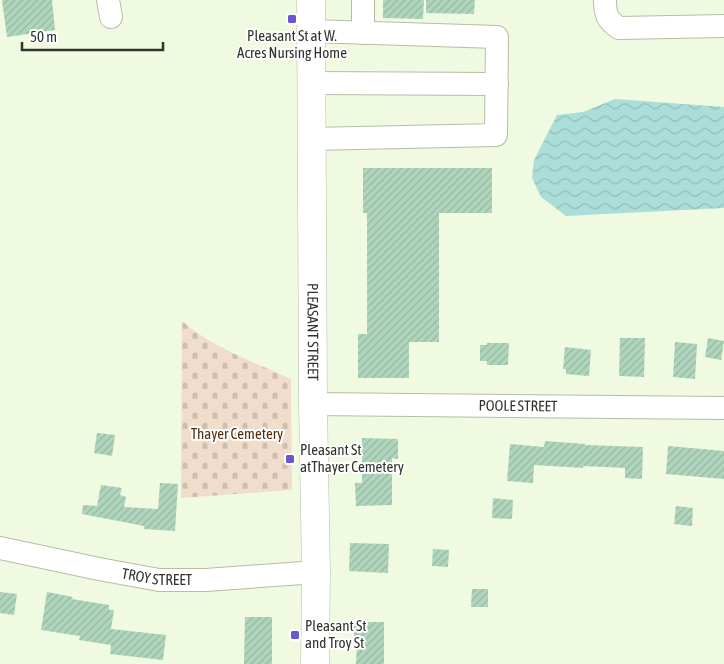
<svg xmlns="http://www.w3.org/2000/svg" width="724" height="664" font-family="'Asap Condensed',sans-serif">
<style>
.cemetery{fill:url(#cemetery-stones)}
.water{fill:url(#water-waves)}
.building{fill:url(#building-hatch)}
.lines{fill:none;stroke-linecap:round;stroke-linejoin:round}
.minor-casing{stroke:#b4bea6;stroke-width:24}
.major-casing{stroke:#b4bea6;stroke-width:29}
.minor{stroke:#fff;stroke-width:22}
.major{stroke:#fff;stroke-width:28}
.poi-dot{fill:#6857d0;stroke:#fff;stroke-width:2}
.labels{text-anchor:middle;stroke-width:4;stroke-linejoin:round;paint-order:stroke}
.poi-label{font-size:15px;fill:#30342b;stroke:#fff;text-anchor:start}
.street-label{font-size:15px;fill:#30342b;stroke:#fff}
.park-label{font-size:15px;fill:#502f0e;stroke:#fff}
</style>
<defs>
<pattern id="cemetery-stones" width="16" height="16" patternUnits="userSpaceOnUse" patternTransform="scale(1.25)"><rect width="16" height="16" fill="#f1ddcc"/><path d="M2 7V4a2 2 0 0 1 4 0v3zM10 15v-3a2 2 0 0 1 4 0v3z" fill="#cfbeaf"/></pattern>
<pattern id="water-waves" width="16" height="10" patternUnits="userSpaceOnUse" patternTransform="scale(1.25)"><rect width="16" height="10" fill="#abded9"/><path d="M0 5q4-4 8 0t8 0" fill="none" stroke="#93bfba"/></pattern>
<pattern id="building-hatch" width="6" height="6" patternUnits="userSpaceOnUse" patternTransform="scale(1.25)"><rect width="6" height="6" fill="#afd5bd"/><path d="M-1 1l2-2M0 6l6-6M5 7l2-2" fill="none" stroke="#97b7a3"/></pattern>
</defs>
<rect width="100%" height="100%" fill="#effae0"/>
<path class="cemetery" d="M182,321C213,348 254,362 291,379L292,490L181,498Z"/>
<path class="water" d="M615,99L724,107V208L566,216L541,197L532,178L534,160L557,115L583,112Z"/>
<g class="building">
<path d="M2,0H52L55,30L7,37Z"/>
<path d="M383,0H424L423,19L383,18Z"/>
<path d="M426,0H475L474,14L426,13Z"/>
<path d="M363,168H492V213H439V342H409V378H358V334H367V213H363Z"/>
<path d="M620,338H645L644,377L619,376Z"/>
<path d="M708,338L724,341L721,360L705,357Z"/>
<path d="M675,342L697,344L695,379L673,377Z"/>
<path d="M487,343H509L508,365H487V361H480V345H487Z"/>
<path d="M565,347L591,350L589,376L566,374V369H563Z"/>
<path d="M97,433L115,435L112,456L94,453Z"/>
<path d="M362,438L398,439V459L392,458V505L356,506L355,483H362Z"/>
<path d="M545,441L585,444V445L643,447L642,479L625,478V468L583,466V468L534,465L533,483L507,481L510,444L544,447Z"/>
<path d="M668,446L724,451V479L666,474Z"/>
<path d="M160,483L178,484L175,531L144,529V526L82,514L83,505L97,506L101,485L122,488L120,495L126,497L124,507L158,509Z"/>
<path d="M493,498L513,500L512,519L492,518Z"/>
<path d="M676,506L693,508L692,526L674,524Z"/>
<path d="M350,543L389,544L388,573L349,571Z"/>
<path d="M433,549L449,550L448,567L432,566Z"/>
<path d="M472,589H488V607H471Z"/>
<path d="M0,592L17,594L14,615L0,613Z"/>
<path d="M47,592L73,597L72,599L109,605V610H114L111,629L166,635L163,660L110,654L111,645L79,640L80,636L41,630Z"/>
<path d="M245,617H272V664H244Z"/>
<path d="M354,622H384V664H356L357,641H354Z"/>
</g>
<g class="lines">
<g class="minor-casing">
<g id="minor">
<path d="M108,0L111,17"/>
<path d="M605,0C605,14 607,20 619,28L724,26"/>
<path d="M311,31L497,37L496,135L311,139"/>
<path d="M363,33V0"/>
<path d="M311,83L497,84"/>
<path id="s1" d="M313,404L724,408"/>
<path id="s2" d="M0,548L99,569L159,580H206L316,572"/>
</g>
</g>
<g class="major-casing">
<g id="major">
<path id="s3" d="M311,0L313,404L316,572L315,664"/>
</g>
</g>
<use href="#minor" class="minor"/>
<use href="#major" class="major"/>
</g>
<g class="poi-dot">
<rect x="287" y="14" width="10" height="10" rx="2.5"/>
<rect x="285" y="454" width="10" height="10" rx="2.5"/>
<rect x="290" y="630" width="10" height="10" rx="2.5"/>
</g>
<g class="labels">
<g class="poi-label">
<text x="292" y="41" text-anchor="middle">Pleasant St at W.<tspan x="292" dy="17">Acres Nursing Home</tspan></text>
<text x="300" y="455">Pleasant St<tspan x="300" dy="17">atThayer Cemetery</tspan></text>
<text x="305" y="631">Pleasant St<tspan x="305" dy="17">and Troy St</tspan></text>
</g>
<g class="street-label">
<text dy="5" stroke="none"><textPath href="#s3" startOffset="332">PLEASANT STREET</textPath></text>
<text dy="5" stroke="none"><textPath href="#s1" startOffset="205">POOLE STREET</textPath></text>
<text dy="5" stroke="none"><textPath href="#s2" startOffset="160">TROY STREET</textPath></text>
</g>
<g class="park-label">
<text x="237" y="439">Thayer Cemetery</text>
</g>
</g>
<path d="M22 42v8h141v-8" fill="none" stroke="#30342b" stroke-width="2.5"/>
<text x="30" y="42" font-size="15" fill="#30342b" stroke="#ffffff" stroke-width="4" paint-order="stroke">50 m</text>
</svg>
